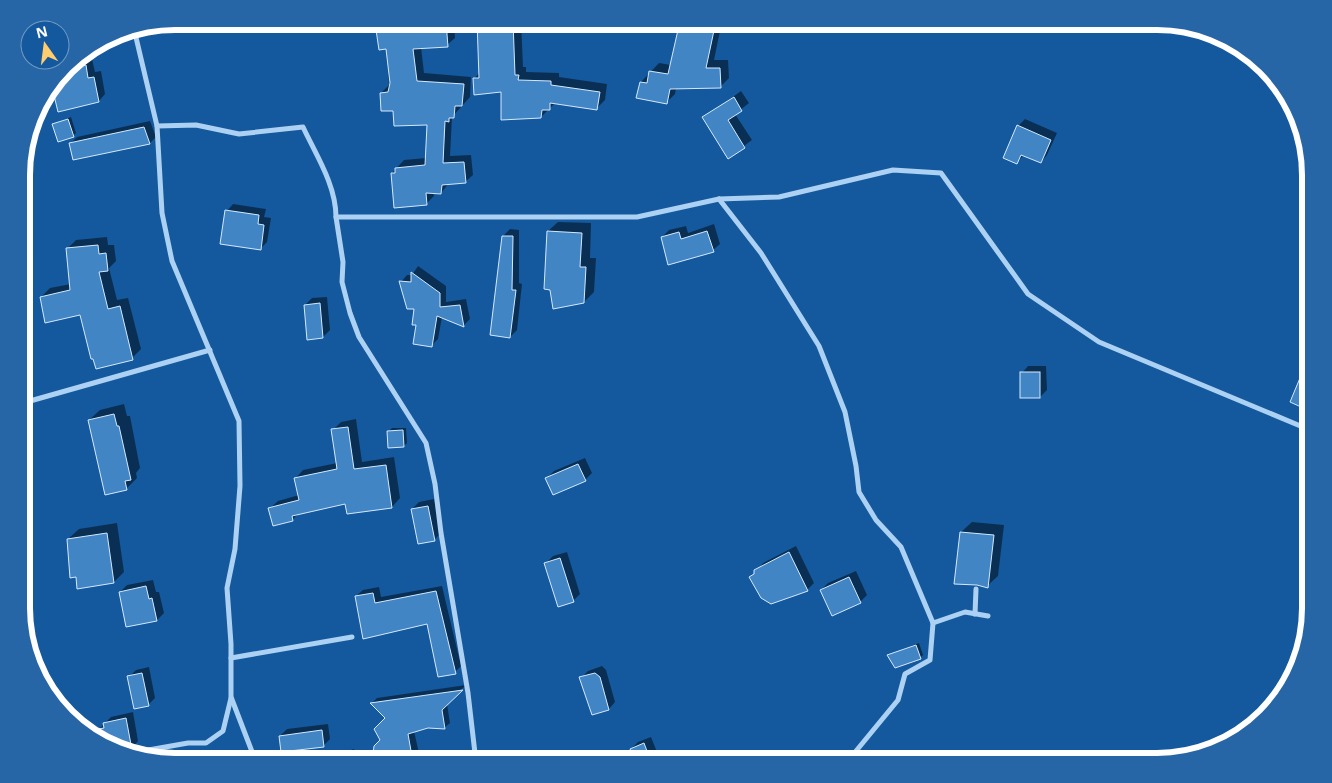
<svg xmlns="http://www.w3.org/2000/svg" width="1332" height="783" font-family="'Open Sans',sans-serif">
<style>
.shadow{fill:#0007}
.building{fill:#4285c5;stroke:#d4e9fd}
.lines{fill:none;stroke-linecap:round;stroke-linejoin:round}
.street{stroke:#acd1f3;stroke-width:5}
.rim{fill:none;stroke:#fff;stroke-width:6}
</style>
<rect width="100%" height="100%" fill="#14599e"/>
<g class="shadow">
<path d="M379,21H454L455,38L447,45L421,47L424,73L471,77L470,97L452,117L450,156L471,155L473,175L465,182L449,183L441,193L433,192L434,196L426,204L392,173L404,160L426,158L428,124L394,110L381,93L389,85L387,48L377,24Z"/>
<path d="M479,21H521L523,67H526V72L559,73V77L607,84L605,100L597,108L556,102L541,117L502,91L474,79L480,72Z"/>
<path d="M681,21H722L714,60H728L729,78L720,87L676,88L675,94L667,102L641,82L659,63L671,65Z"/>
<path d="M92,59L95,72L101,71L105,94L99,101L53,86L70,64Z"/>
<path d="M741,91L749,103L735,114L752,140L729,157L704,118Z"/>
<path d="M71,117L76,133L73,136L53,125Z"/>
<path d="M1025,119L1057,133L1047,155L1041,162L1024,155L1017,162L1018,126Z"/>
<path d="M150,121L156,137L150,143H71L77,137Z"/>
<path d="M233,204L266,209L264,217L271,218L267,242L260,249L227,211Z"/>
<path d="M558,222L591,223L590,258H596L594,292L584,302L548,231Z"/>
<path d="M714,224L720,244L713,250L662,237L669,230L686,226L688,233Z"/>
<path d="M510,229L519,230V283L522,284L517,330L510,337L503,236Z"/>
<path d="M107,237L108,245H114L116,261L109,268L117,300L128,298L141,349L132,358L81,314L41,297L50,288L71,284L67,249L76,240Z"/>
<path d="M418,266L446,286V302L466,299L470,319L464,325L442,317L438,339L432,345L417,324L416,308L401,282L407,275H412Z"/>
<path d="M327,297L330,330L323,337L305,305L312,298Z"/>
<path d="M1310,356V409L1291,402Z"/>
<path d="M1028,366H1046L1047,390L1040,397L1022,373Z"/>
<path d="M124,404L127,416H130L140,468L136,473L137,478L126,489L89,420L100,410Z"/>
<path d="M356,419L362,462L394,457L400,498L392,507L346,502L299,513L292,520L269,509L278,501L299,495L295,479L303,470L337,463L333,430L341,422Z"/>
<path d="M392,428H406L407,443L404,446L388,432Z"/>
<path d="M585,458L592,473L585,480L547,478L554,471Z"/>
<path d="M434,499L441,533L434,540L412,509L419,502Z"/>
<path d="M972,522L1004,525L998,576L987,586L977,583L961,532Z"/>
<path d="M117,523L124,572L114,582L68,539L79,529Z"/>
<path d="M796,546L814,583L807,590L756,573L763,563Z"/>
<path d="M567,552L580,594L573,601L546,563L553,556Z"/>
<path d="M856,571L867,595L860,602L821,590L828,583Z"/>
<path d="M153,580L156,592H159L164,613L157,620L127,626L120,592L127,585Z"/>
<path d="M442,586L461,666L455,672L428,622L364,637L356,596L363,590L379,587L381,597Z"/>
<path d="M919,643L923,655L920,658L889,655Z"/>
<path d="M602,666L606,670L615,702L609,709L581,678L588,671Z"/>
<path d="M149,667L155,698L148,705L129,677L136,670Z"/>
<path d="M466,685L447,704L450,723L444,728L428,726L414,731L421,762H374L382,740L386,718L372,703L377,698Z"/>
<path d="M133,712L138,741L132,748L102,742L99,729L111,717Z"/>
<path d="M328,724L330,739L323,746L280,736L287,729Z"/>
<path d="M651,737L661,762H636L631,749L638,742Z"/>
<path d="M354,749L358,762H334L339,754Z"/>
<path d="M896,757L901,762H891Z"/>
</g>
<g class="building">
<path d="M388,21H446L448,47L413,49L417,81L464,84L462,106H455L454,118H449V122L445,121L443,163L464,162L466,183L442,185L441,194L426,193L427,205L394,208L391,173H395V168L425,165L427,125L394,126L393,111H381L380,93L388,92L390,83L386,49L379,50L375,23Z"/>
<path d="M477,21H513L515,75H519L518,80L551,81V85L600,92L597,110L550,103V110H542L541,118L501,120V92L474,95L473,78H479Z"/>
<path d="M680,21H716L706,68H720L721,88L670,89L667,104L636,98L640,82L647,83L649,71L668,74Z"/>
<path d="M86,65L88,78L94,77L99,102L58,112L52,87L66,69Z"/>
<path d="M734,97L742,111L728,120L745,148L728,159L702,117Z"/>
<path d="M68,119L74,137L58,142L52,124Z"/>
<path d="M1017,125L1051,140L1041,163L1021,155L1017,164L1003,158Z"/>
<path d="M144,127L150,144L73,160L69,143Z"/>
<path d="M225,210L259,215L258,224L264,225L261,250L220,244Z"/>
<path d="M547,231L582,233L580,267H586L584,303L553,309L550,290L544,289Z"/>
<path d="M707,231L714,252L668,265L661,237L679,232L681,239Z"/>
<path d="M502,236H513L512,290H516L510,338L490,335Z"/>
<path d="M98,245L99,254L106,253L108,271L99,272L108,309L120,306L133,360L96,369L93,359H91L80,315L45,323L40,297L70,290L66,248Z"/>
<path d="M411,272L440,293V307L460,305L464,327L437,316L432,347L413,344L416,325H412L414,309H407L399,281L411,282Z"/>
<path d="M320,303L323,338L307,340L304,305Z"/>
<path d="M1310,354V411L1290,402Z"/>
<rect x="1020" y="372" width="20" height="26"/>
<path d="M114,414L117,426H119L131,480L125,481L127,490L105,495L88,420Z"/>
<path d="M348,427L354,469L386,465L392,508L347,514L345,504L292,516L293,521L273,526L268,508L299,500L294,478L337,469L331,429Z"/>
<path d="M403,430L404,447L388,448L387,431Z"/>
<path d="M578,464L586,481L553,495L545,478Z"/>
<path d="M428,506L435,541L418,544L411,509Z"/>
<path d="M960,532L994,535L988,588L977,585L954,584Z"/>
<path d="M107,533L114,583L77,589L76,577L70,578L67,539Z"/>
<path d="M789,552L808,591L771,604L761,598L749,577L754,574V570Z"/>
<path d="M560,558L574,602L558,607L544,563Z"/>
<path d="M849,577L861,603L832,616L820,590Z"/>
<path d="M146,586L149,599L152,598L157,621L126,627L119,592Z"/>
<path d="M436,591L456,674L438,677L427,624L363,639L355,596L373,593L375,603Z"/>
<path d="M916,645L921,659L895,668L887,655Z"/>
<path d="M142,673L149,706L134,709L127,676Z"/>
<path d="M595,673L600,677L609,710L592,715L579,677Z"/>
<path d="M463,690L442,710L445,729L428,728L408,734L413,762H372L374,746L380,740L374,729L385,718L370,703Z"/>
<path d="M126,718L132,750L101,742L98,729L104,728L103,723Z"/>
<path d="M322,730L324,747L281,752L279,736Z"/>
<path d="M644,743L651,762H635L630,749Z"/>
</g>
<g class="lines">
<g class="street">
<path d="M134,29L157,126L196,125L239,134L303,127C316,155 336,185 336,217H637L719,199L779,197L893,170L941,173L1028,294L1099,342L1310,430"/>
<path d="M157,126L162,213L172,261L239,421L240,486L235,549L227,588L231,644V697L256,762"/>
<path d="M719,199L761,253L819,346L845,412L856,466L859,492L876,520L901,547L933,623L930,660L905,674L898,700L847,762"/>
<path d="M336,217L343,262L342,282L350,313L359,337L426,443L435,484L441,533L468,693L476,762"/>
<path d="M23,403L210,350"/>
<path d="M975,614L976,589"/>
<path d="M933,623L965,612L988,616"/>
<path d="M231,658L352,637"/>
<path d="M137,752L188,743H206L223,731L231,698"/>
</g>
</g>
<path d="M0 0H1332V783H0ZM175 30H1157A145 145 0 0 1 1302 175V608A145 145 0 0 1 1157 753H175A145 145 0 0 1 30 608V175A145 145 0 0 1 175 30Z" fill="#2766a6" fill-rule="evenodd"/>
<path class="rim" d="M175 30H1157A145 145 0 0 1 1302 175V608A145 145 0 0 1 1157 753H175A145 145 0 0 1 30 608V175A145 145 0 0 1 175 30Z"/>
<g transform="translate(45 45) rotate(346)"><circle r="24" fill="#14599e" stroke="#729bc5"/>
<path d="M0-4L9 19L0 12L-9 19Z" fill="#ffcc6e"/>
<text y="-8" font-size="14" font-weight="bold" text-anchor="middle" fill="#ffffff">N</text>
</g>
</svg>
